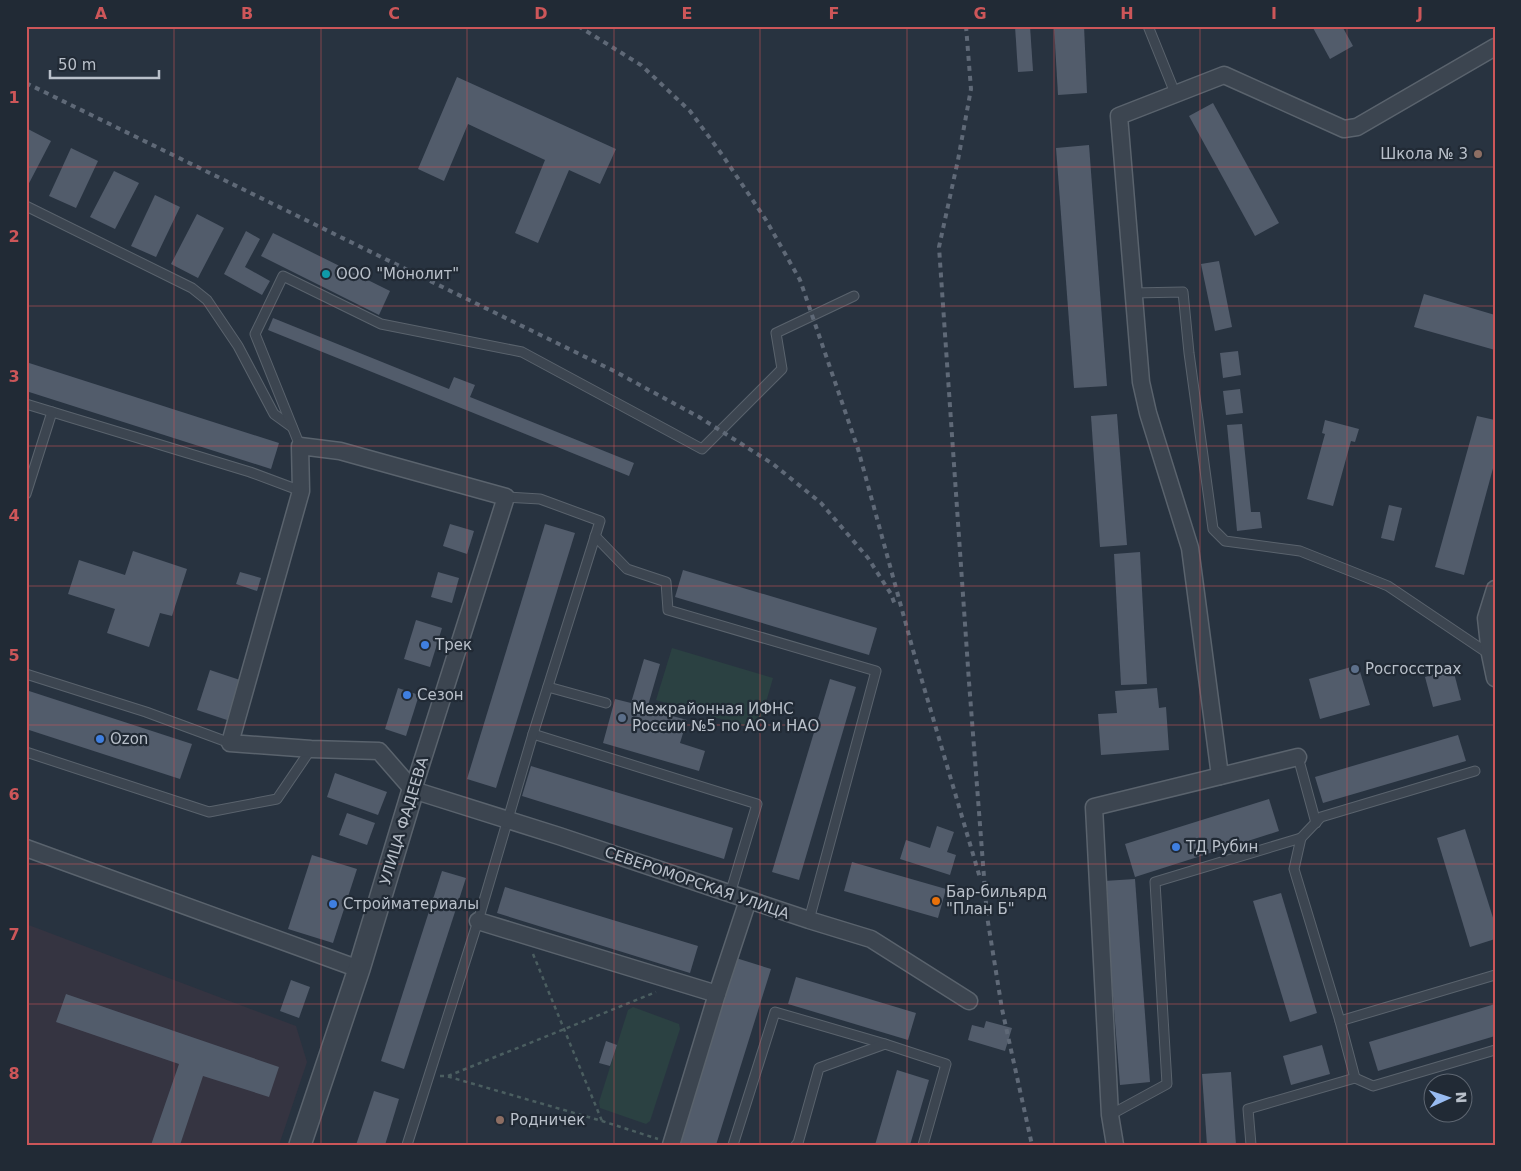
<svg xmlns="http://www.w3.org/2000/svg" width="1521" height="1171" font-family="'DejaVu Sans',sans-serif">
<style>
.medical{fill:#353441}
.green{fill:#2b4142}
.building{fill:#525c6b}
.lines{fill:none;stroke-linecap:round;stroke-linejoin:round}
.service-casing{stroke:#5a636d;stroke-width:11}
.minor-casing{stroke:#5a636d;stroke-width:19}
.tertiary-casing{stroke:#5a636d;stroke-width:24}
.path{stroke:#4b5e60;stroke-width:2.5;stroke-dasharray:4 4;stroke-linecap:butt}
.service{stroke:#3c4550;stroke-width:9}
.minor{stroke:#3c4550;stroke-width:16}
.tertiary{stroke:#3c4550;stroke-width:21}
.rail{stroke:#5f6977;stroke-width:4;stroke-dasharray:5 5;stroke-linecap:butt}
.grid{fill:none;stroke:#cd5659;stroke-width:1;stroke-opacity:0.55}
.education-dot{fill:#8d6e63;stroke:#212a35;stroke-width:2}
.culture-dot{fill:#0f9aa8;stroke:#212a35;stroke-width:2}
.shop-dot{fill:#3f7fe0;stroke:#212a35;stroke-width:2}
.service-dot{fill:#5c6f8a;stroke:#212a35;stroke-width:2}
.food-dot{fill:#e8710a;stroke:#212a35;stroke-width:2}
.labels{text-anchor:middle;stroke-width:4.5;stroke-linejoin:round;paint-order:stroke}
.poi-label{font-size:15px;fill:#b9c0ca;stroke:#212a35;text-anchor:start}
.street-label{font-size:15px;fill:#b9c0ca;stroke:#212a35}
.neatline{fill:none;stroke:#cd5659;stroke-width:2}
.grid-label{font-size:16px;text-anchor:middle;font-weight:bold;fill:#cd5659}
</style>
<rect width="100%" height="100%" fill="#283340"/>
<path class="medical" d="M26,924L296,1026L307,1062L279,1145H26Z"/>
<g class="green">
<path d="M672,648L773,678L758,730L656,700Z"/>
<path d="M633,1007L679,1024L680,1029L650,1121L646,1124L600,1108L599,1102L628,1010Z"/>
</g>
<g class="building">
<path d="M1015,26H1030L1033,71L1018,72Z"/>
<path d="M1054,26H1084L1087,93L1058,95Z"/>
<path d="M1312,26H1342L1353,46L1330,59Z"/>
<path d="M457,77L616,149L600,184L569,170L538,243L515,233L545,160L468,124L444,181L418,169Z"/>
<path d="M1213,103L1279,223L1255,236L1189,116Z"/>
<path d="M26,128L51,141L26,189Z"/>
<path d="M1089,145L1107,386L1074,388L1056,148Z"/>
<path d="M71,148L98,161L76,208L49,196Z"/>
<path d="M114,171L139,183L115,229L90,217Z"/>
<path d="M155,195L180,207L156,257L131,246Z"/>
<path d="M197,214L224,228L198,278L171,264Z"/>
<path d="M246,231L260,239L245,267L270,281L262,295L224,274Z"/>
<path d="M273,233L390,291L379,315L261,256Z"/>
<path d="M1219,261L1232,327L1215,331L1201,264Z"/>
<path d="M1424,294L1495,315V350L1414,327Z"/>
<path d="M273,318L449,389L454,377L475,385L470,397L634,463L629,476L268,330Z"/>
<path d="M1238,351L1241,375L1223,378L1220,353Z"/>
<path d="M26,362L279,443L271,469L26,391Z"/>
<path d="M1240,389L1243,413L1226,415L1223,391Z"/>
<path d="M1117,414L1127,545L1100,547L1091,416Z"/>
<path d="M1477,416L1495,420V461L1464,575L1435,567Z"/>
<path d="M1325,420L1359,429L1355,442L1351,441L1333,506L1307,499L1325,434L1322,433Z"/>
<path d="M1242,424L1251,512H1260L1262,528L1237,531L1227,425Z"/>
<path d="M1389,505L1402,508L1394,541L1381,538Z"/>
<path d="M450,524L474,531L467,554L443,546Z"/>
<path d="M545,524L575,533L496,788L467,779Z"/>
<path d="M133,551L187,569L172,616L160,613L149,647L107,633L115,609L68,594L79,560L125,575Z"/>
<path d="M1140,552L1147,684L1121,685L1114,554Z"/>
<path d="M683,570L877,628L869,655L675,597Z"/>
<path d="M240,572L261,578L257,591L236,584Z"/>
<path d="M438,572L459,578L452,603L431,597Z"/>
<path d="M416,620L442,628L430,667L404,659Z"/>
<path d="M644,659L660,664L647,709L687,720L680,743L705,751L699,771L603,743L615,699L631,703Z"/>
<path d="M1358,665L1370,705L1320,719L1309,679Z"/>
<path d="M1453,669L1461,700L1433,707L1425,677Z"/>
<path d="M210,670L240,680L227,720L197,710Z"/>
<path d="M830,679L856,687L799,880L772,872Z"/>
<path d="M398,688L419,695L406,736L385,729Z"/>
<path d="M1157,688L1159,708L1166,707L1169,750L1101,755L1098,714L1117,713L1115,691Z"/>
<path d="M26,690L192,744L180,779L26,729Z"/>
<path d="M1458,735L1466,761L1323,803L1315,777Z"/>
<path d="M531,766L733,828L724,859L522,796Z"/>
<path d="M335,773L387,792L378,815L327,797Z"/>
<path d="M1269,799L1279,831L1135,877L1125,844Z"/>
<path d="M347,813L375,823L367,845L339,835Z"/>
<path d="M937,826L954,832L947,852L956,855L950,875L900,859L906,840L930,848Z"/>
<path d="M1465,829L1495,924V939L1470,947L1437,838Z"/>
<path d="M312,855L357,869L333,943L288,929Z"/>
<path d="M852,862L946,889L938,918L844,891Z"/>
<path d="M442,871L466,878L404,1069L381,1061Z"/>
<path d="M1135,879L1150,1082L1120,1085L1104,881Z"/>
<path d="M505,887L698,946L690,973L497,913Z"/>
<path d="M1281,893L1317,1013L1290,1022L1253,901Z"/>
<path d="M736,958L771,969L716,1145H677Z"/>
<path d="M796,977L916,1013L908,1040L788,1004Z"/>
<path d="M291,980L310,987L299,1018L280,1011Z"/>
<path d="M66,994L279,1067L269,1097L203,1076L180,1145H151L179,1064L56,1022Z"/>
<path d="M1495,1004V1036L1378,1071L1369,1042Z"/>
<path d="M986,1021L1012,1028L1005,1051L968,1040L972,1025L984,1028Z"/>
<path d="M606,1041L617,1045L610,1066L599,1063Z"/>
<path d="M1322,1045L1330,1074L1291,1085L1283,1056Z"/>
<path d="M897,1070L929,1080L910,1145H875Z"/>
<path d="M1231,1072L1236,1145H1207L1202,1074Z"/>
<path d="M374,1091L399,1099L385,1145H356Z"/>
</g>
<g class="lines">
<g class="service-casing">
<g id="service">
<path d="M1148,26L1175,93"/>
<path d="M26,206L192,288L207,300L238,346L274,414L292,427"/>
<path d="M1133,293L1183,292L1189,353L1213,529L1225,541L1300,551L1388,586L1489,654"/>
<path d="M26,404L250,472L301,491"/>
<path d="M300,446L255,334L283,276L381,324L522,352L702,449L782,369L776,333L854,296"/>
<path d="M26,494L52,412"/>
<path d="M595,536L627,569L666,582L668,610L876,671L809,920"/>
<path d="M26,674L146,712L230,743"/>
<path d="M548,687L606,703"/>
<path d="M533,734L757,804L730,894"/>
<path d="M26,752L209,812L277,799L311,749"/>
<path d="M1298,757L1316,823"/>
<path d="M1301,838L1321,817L1475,771"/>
<path d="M1355,1078L1373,1086L1495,1050"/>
<path d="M1110,1115L1167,1084L1155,882L1301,838L1294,869L1340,1021L1495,975"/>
<path d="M407,1145L478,921L533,734L600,521L540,499L506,497"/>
<path d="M733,1145L775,1012L885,1044L946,1064L923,1145"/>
<path d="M796,1145L798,1143L819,1068L885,1044"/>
<path d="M1251,1145L1248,1109L1355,1078L1340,1021"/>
</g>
</g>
<g class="minor-casing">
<g id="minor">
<path d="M300,446L340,451L506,497L413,790L379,751L311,749L230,743L301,491Z"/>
<path d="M1495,589L1486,618L1490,654L1495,678"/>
<path d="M1220,776L1190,548L1148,413L1141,382L1119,116L1224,75L1344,129L1357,127L1495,47"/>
<path d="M413,790L559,836L809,920L871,939L969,1001"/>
<path d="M26,848L359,969"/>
<path d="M478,921L717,994"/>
<path d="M671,1145L717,994L748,900"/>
<path d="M1115,1145L1110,1115L1094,807L1298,757"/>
</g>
</g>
<g class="tertiary-casing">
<path id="tertiary" d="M300,1145L359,969L413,790"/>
</g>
<g class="path">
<path d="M533,954L602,1121"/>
<path d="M440,1076H446L602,1121L658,1139"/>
<path d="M448,1076L656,992"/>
</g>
<use href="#service" class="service"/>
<use href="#minor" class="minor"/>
<use href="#tertiary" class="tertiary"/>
<g class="rail">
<path d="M578,26L641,65L690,111L723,156L766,220L800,280L858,449L913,650L980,878"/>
<path d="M966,26L971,89L958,160L939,247L969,682L987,916L1002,1009L1032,1145"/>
<path d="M26,83L614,371L699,417L773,464L821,503L868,558L891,594L895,605"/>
</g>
</g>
<path class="grid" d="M174,26V1145M321,26V1145M467,26V1145M614,26V1145M760,26V1145M907,26V1145M1054,26V1145M1200,26V1145M1347,26V1145M26,167H1495M26,306H1495M26,446H1495M26,586H1495M26,725H1495M26,864H1495M26,1004H1495"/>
<g class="education-dot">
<circle cx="1478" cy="154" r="5"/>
<circle cx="500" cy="1120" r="5"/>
</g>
<circle class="culture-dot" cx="326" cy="274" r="5"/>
<g class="shop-dot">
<circle cx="425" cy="645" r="5"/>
<circle cx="407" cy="695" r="5"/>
<circle cx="100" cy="739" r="5"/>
<circle cx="1176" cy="847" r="5"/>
<circle cx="333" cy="904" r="5"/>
</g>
<g class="service-dot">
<circle cx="1355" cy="669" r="5"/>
<circle cx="622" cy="718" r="5"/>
</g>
<circle class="food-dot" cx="936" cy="901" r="5"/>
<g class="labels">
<g class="poi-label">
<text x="1468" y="159" text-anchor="end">Школа № 3</text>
<text x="336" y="279">ООО "Монолит"</text>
<text x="435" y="650">Трек</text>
<text x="1365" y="674">Росгосстрах</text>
<text x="417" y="700">Сезон</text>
<text x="632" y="714">Межрайонная ИФНС<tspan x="632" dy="17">России №5 по АО и НАО</tspan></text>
<text x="110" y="744">Ozon</text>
<text x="1186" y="852">ТД Рубин</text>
<text x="946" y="897">Бар-бильярд<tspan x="946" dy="17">"План Б"</tspan></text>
<text x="343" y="909">Стройматериалы</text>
<text x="510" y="1125">Родничек</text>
</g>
<g class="street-label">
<text transform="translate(404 821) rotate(-73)" y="5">УЛИЦА ФАДЕЕВА</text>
<text transform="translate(697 883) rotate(19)" y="5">СЕВЕРОМОРСКАЯ УЛИЦА</text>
</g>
</g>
<rect width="1521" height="1171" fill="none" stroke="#212a35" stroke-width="55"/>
<g transform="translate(1448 1098) rotate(87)"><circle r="24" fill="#212a35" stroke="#5e6671"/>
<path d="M0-4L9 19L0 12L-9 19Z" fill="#98bbf1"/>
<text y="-8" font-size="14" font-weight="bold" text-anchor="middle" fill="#b9c0ca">N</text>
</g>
<path d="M50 70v8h109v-8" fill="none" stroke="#b9c0ca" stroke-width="2.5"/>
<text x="58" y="70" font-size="15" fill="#b9c0ca" stroke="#212a35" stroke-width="4" paint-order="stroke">50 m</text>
<rect x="28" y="28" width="1466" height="1116" class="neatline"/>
<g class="grid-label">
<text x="101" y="19">A</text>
<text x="247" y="19">B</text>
<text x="394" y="19">C</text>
<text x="541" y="19">D</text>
<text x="687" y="19">E</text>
<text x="834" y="19">F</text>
<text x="980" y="19">G</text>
<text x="1127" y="19">H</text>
<text x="1274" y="19">I</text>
<text x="1420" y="19">J</text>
<text x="14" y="103">1</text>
<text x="14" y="242">2</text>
<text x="14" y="382">3</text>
<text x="14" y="521">4</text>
<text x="14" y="661">5</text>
<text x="14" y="800">6</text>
<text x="14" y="940">7</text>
<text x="14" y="1079">8</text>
</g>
</svg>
